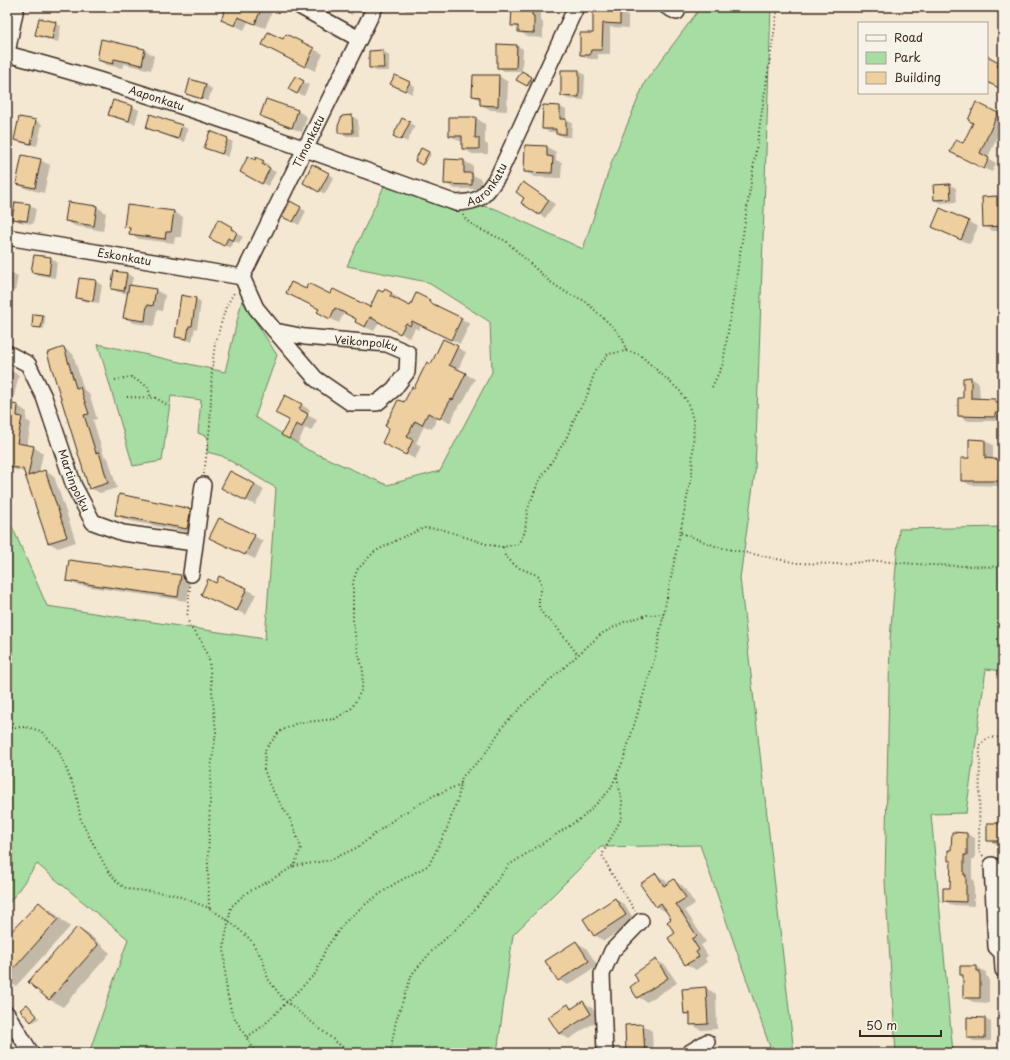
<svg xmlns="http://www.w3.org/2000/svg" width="1010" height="1060" font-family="'Playpen Sans',sans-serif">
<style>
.green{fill:#a5dda2;stroke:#708460}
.shadow{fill:#0003}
.building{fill:#edcfa0;stroke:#3b2a1e}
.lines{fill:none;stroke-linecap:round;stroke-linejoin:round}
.minor-casing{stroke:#3b2a1e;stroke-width:18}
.path{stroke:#3b2a1e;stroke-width:2;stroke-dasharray:1 3;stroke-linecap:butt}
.minor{stroke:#f7f3e8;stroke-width:15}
.labels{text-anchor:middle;stroke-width:4;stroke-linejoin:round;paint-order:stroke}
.street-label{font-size:11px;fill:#3b2a1e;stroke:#f7f3e8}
</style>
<rect width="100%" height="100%" fill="#f4e8d2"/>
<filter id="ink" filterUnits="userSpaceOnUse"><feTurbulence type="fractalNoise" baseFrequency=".025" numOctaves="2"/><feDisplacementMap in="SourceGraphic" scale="8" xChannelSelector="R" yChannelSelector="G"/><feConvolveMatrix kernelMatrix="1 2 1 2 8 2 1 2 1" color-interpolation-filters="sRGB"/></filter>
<g filter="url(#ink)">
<g class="green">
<path d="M701,7H771L755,472L740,578L794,1053H772L700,845L601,847L513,935L497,1053H89L128,939L37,864L7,906V515L47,606L265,639L276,488L222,456L207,452L208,437L198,433L201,400L171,396L162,461L133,466L98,344L225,372L242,300L277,355L255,417L308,450L387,485L440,471L492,372L490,322L427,282L347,266L385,184L496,209L583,249L612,161L645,82Z"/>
<path d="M1003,527V671L986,669L966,813L931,814L953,1053H896L885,881L890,639L899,529Z"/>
</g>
<g class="shadow">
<path d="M227,7H263L272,12L265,28L248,22L244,30L222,19Z"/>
<path d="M337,7H356L352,15Z"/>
<path d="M400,7H420V11H406Z"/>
<path d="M513,7H536L541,10V21L543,22V38L529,37L519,32V29L512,25Z"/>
<path d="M594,7H624V14L628,16V28L610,27V54H598V59H589L581,55L594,34Z"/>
<path d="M55,23L61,26L58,42L42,38L36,35Z"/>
<path d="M286,35L323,54L315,71L272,50L283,41Z"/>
<path d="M102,40L145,50L154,56L151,70L124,64L122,68L107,65L98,60Z"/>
<path d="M517,46L523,49L522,71H504L498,67Z"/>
<path d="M383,51L389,55V71H376L370,68Z"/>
<path d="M987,57L1003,65V90L987,82Z"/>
<path d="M579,71L585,75L584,100L568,99L562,96Z"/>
<path d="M522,73L534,80L530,87L518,80Z"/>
<path d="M499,76L508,82L507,111L491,110L481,105V101L473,96Z"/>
<path d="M191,81L206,85L212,89L208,101L193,97L187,93Z"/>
<path d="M303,82L309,85L304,96L295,92Z"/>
<path d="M409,83L415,86L412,94L398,87Z"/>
<path d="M114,101L133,107L139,110L135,124L116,118L110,114Z"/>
<path d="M267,101L298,111L307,117L302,132L271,121L261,116Z"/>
<path d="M977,104L1003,117V125L983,168L951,152L964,144L974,123Z"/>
<path d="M560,107L566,110V120L572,123L571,137H563L557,132H549L543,129Z"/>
<path d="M151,115L182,126L188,129L184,142L153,131L147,128Z"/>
<path d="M352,116L358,120L359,136H345L339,133Z"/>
<path d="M476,118L485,124V143L488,145V154H472L463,148V141H459L450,135Z"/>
<path d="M402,119L415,126L407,142L394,135Z"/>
<path d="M36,121L42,124L37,146L22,143L16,140Z"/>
<path d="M227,139L233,142L228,157L206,147Z"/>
<path d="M547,147L556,152V160L562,163L561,178L535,177L525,172Z"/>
<path d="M422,149L431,154L425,165L416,160Z"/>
<path d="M257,158L269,165L268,168L276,172L268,186L247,175Z"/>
<path d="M989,159L996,163L992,172L985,169Z"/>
<path d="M40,160L50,165L44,193L27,189L17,184Z"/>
<path d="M464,161L473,166V175L481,179V189H455L445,183Z"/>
<path d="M328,174L334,177L325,194L304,183Z"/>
<path d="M950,185L956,188L957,202L941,203L935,200Z"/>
<path d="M529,187L555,204L545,218L539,214Z"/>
<path d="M997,197L1003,201V231H993L984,226Z"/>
<path d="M16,203L30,205L36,209L33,224L19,222L13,218Z"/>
<path d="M69,203L97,207L106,213L103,231L75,226L66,221Z"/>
<path d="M300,208L306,211L299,225L283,216Z"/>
<path d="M174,212L183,217L181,237H175L174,243L139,239L130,234V229L125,226Z"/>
<path d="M219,221L237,231L236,233L243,237L239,243L234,241L230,248L210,238Z"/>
<path d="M969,222L978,227L970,244L942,232Z"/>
<path d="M35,256L51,258L57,262L55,278L38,275L32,272Z"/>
<path d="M7,272L12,273L18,276L15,291L7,289Z"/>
<path d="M115,272L127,274L133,277L131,286L155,290L165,295L162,311L157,310L154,326L134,323L124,317L128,294L118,292L112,289Z"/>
<path d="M95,281L102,285L99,303L83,301L77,298Z"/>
<path d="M306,290L331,296L370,308L383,294H392L400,299L399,301L410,307L417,294L470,324L460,344L421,325L419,330L415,328L410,338L379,322L374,331L365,327L358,319L344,313L339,323L327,317L320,309L296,297Z"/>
<path d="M196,299L201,302L197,329L195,328L192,341L182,340L177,337Z"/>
<path d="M43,316L45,318L44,329L33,326Z"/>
<path d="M444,341L466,352L458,370L475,379L462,404L460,403L450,423L438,417L432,429L424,426L416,443L421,446L415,459L392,447L404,404L431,365Z"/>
<path d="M64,348L73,354L84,390L89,393L97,419L93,420L104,456L108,458L117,488L100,493L90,488Z"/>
<path d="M7,369L19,375L12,405L18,406L27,412L26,420L31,423L27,446L33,447L43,453L39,473L45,471L54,476L76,542L58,548L49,543L25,472L7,468Z"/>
<path d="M971,378L979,383L980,400H995L1000,403H1003V421H968L959,416Z"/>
<path d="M302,405L310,410L307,415L317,420L311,431L305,428L298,443L282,435Z"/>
<path d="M985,441L993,445V459L1003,461V486L970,485L962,480L970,459Z"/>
<path d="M254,484L264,490L255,505L232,493Z"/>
<path d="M190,510L200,516L196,534L125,520L116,515Z"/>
<path d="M254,536L263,541L255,559L220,543Z"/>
<path d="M180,576L190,582L187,601L77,585L67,580Z"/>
<path d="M216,584L246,589L256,594L246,615L202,595Z"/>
<path d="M998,824L1003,826V847L988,840Z"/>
<path d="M953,834H967L975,838V859H972V879L974,880V906L952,905L944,901L951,889L952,861L949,860L952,851Z"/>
<path d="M656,874L665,880L668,884L674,881L683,886L695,904L685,910L706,942L701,945L708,956L705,958L707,962L696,970L686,964L676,934L673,919L667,911L666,912L656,906Z"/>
<path d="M615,899L625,905L635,921L604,941L595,935Z"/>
<path d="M39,903L51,910L70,927L16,986L7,981V938Z"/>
<path d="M77,928L90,935L110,953L63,1007L50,1000L30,982Z"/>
<path d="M576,942L586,948L598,966L568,985L559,980Z"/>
<path d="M656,960L666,966L677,983L647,1002L638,997L640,982Z"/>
<path d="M977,967L986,972V976L989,978V1003L973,1002L964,997V976L961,974Z"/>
<path d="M706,988L716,994L717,1029L701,1030L691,1024V1017L685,1013L683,990Z"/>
<path d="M583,1002L592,1008L600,1019L569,1039L560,1034L549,1017L568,1005L573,1008Z"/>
<path d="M29,1007L39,1018L34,1022L31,1021Z"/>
<path d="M968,1018L985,1019L991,1022V1041H974L968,1038Z"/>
<path d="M643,1025L652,1031L653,1053H630L627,1052Z"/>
<path d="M7,1044L12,1051L10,1053H7Z"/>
</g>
<g class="building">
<path d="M226,7H262L255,24L238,17L235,26L221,20Z"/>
<path d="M512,7H532V15L534,16V33L518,32V26H511Z"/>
<path d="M593,7H616V10H620V24L603,23L602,50H591L590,55H580V33H593Z"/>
<path d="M39,18L56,22L52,39L35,35Z"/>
<path d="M268,32L283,39L286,34L314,48L305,67L262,45Z"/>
<path d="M101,39L145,49L142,65L114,59L113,64L97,60Z"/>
<path d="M497,44L517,45L516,68H497Z"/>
<path d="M383,50L384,68H369V51Z"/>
<path d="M987,56L999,62L997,66L1003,69V90L987,82Z"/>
<path d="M561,70H579V97L561,96Z"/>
<path d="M522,71L532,77L527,86L516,80Z"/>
<path d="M395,75L410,82L405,91L390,84Z"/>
<path d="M473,75H499L498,106L480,105V97L472,96Z"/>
<path d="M295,76L304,81L297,94L288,89Z"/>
<path d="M190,79L206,84L202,99L186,94Z"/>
<path d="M266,99L298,110L292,128L260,116Z"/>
<path d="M113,100L133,106L129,121L108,115Z"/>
<path d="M976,102L998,113L980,153L989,158L984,169L950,152L956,140L963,143L973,123L968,120Z"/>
<path d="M543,105L560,106V119H566V134H556V129H542Z"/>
<path d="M150,114L182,125L178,139L146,128Z"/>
<path d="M352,115L353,133H338V126L342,116Z"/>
<path d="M19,117L36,120L31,144L14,140Z"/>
<path d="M449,117H476L475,138H479V149H462V136H449Z"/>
<path d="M402,118L410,122L401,140L393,136Z"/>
<path d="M210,131L228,138L222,154L204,148Z"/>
<path d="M525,145L547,146V156L553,157L552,173L524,172Z"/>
<path d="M421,148L429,152L422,165L415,161Z"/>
<path d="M22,155L41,159L35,188L16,184Z"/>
<path d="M248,156L255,160L256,157L264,161L262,164L270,168L262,184L240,172Z"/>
<path d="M445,159L464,160V173H472V185L444,184Z"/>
<path d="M312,164L329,173L319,192L303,183Z"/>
<path d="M523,182L549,200L539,215L521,203L524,198L516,192Z"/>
<path d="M950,184L951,199L934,200L933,185Z"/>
<path d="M997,196V206H1003V226L983,227L982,197Z"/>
<path d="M290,201L301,207L293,222L282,217Z"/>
<path d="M15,202L30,204L27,221L12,219Z"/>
<path d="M68,202L97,206L94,226L65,221Z"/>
<path d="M127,205L174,211L171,232H166L165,239L129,234L130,228L124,227Z"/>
<path d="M940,208L969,221L961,240L932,227Z"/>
<path d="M218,219L232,227L231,229L237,232L233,241L228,238L224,246L209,238Z"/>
<path d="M34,255L51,257L49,275L31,272Z"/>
<path d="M114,271L127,273L124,291L111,289Z"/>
<path d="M79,278L96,280L93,301L76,298Z"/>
<path d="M291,282L306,289L308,283L330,294L333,289L370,307L378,290L383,292L385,289L392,293L390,296L410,306L416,293L430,300L429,302L462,318L451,340L412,321L410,326L406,323L400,334L370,317L365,327L355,322L356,319L335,308L330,319L317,312L319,309L286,293Z"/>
<path d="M129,285L156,289L153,306L147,305L145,321L123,318Z"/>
<path d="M181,295L196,298L192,326H189L187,339L175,337Z"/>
<path d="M33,314L43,315L41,328L32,327Z"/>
<path d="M443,339L458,346L449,365L466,373L453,400L451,399L440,419L428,413L422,425L415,421L407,437L413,440L406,455L382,443L389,428L385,426L398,400L404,402L412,387L414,388L427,362L431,364Z"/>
<path d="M64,347L76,388L80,387L89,414L84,415L96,453L99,452L108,483L89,489L47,353Z"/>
<path d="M971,377V398L995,399V402H1003V413H995V417L958,416V398H963V378Z"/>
<path d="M285,395L302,404L299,409L308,414L302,427L296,424L289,439L281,435L289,420L275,413Z"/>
<path d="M7,403L18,405L17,416L22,417L17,443L34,446L28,476L45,470L67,537L48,543L23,469L7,466Z"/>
<path d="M969,439L985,440V458L1003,460V481H961V458H969Z"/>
<path d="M230,471L255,484L246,501L221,488Z"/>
<path d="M119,494L191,509L187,529L115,515Z"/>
<path d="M219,518L255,535L245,555L209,538Z"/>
<path d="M69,560L181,575L178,597L66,581Z"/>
<path d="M219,576L247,588L237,611L201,595L208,579L216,583Z"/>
<path d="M987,823H999V825H1003V841H987Z"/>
<path d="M952,832L967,833V855H964V875H966V902L943,901V888H950L951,861H948V850H951Z"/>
<path d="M656,873L664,886L674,879L686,898L676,904L697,936L692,939L699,950L696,952L699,957L685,965L668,938L675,933L667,922L671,919L661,903L656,907L640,884Z"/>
<path d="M615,898L626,915L594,936L583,919Z"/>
<path d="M39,902L58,919L7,976V936Z"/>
<path d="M77,927L98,945L49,1000L28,982Z"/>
<path d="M576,941L589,961L558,981L545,961Z"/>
<path d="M656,959L668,978L637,998L630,987L638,981L634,974Z"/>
<path d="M960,966H977V971H980V998H963V975H960Z"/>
<path d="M706,987L708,1024L690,1025V1013L684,1014L682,989Z"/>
<path d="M583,1001L591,1014L559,1034L548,1017L568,1004L571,1009Z"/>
<path d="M27,1004L37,1016L31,1022L20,1010Z"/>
<path d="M967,1017L985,1018V1038H967Z"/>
<path d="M643,1024L645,1053L626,1052L625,1025Z"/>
</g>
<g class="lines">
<g class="minor-casing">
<g id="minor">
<path d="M301,7L359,39"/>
<path d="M667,7L677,12"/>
<path d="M7,53L16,7"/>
<path id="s1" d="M7,54C159,94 308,150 456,203C482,202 484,196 498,176L576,7"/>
<path id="s2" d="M7,237L242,277"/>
<path id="s3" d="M242,277L256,308L275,331L305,337L387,344L408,353L407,372L394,389L377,403H351L316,379L275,331"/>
<path id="s4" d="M242,277L375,7"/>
<path id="s5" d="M7,353L28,364L44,397L74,486L93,522L123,533L194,543"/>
<path d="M191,574L203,485"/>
<path d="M992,865L996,947L1002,953L1003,970"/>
<path d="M7,1014L31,1053"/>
<path d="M605,1053L602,974L612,951L641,921"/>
<path d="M689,1053L707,1042"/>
</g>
</g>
<g class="path">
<path d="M463,215L466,220L479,229L506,241L549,281L567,293L585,301L614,328L623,339L626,351"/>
<path d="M115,380L131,377L148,387L151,398"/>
<path d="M712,387L723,364L778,7"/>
<path d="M127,397L156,398L169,406"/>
<path d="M204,474L210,426L212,367L215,344L226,307L235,291"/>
<path d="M681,533L718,547L797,563L837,564L878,561L929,565L1003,567"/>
<path d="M503,547L505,556L517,567L539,576L542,587L539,598V608L545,617L555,625L578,655"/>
<path d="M190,586L187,619L193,631L201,640L209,660L216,732L211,769L208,864L209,908"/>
<path d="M7,728L26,727L41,731L59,751L76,793L81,821L108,871L118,883L127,889L173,894L209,908L229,921L250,939L263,960L268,979L283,999L350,1053"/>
<path d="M617,777L622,801L621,819L602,855L612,874L635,911"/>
<path d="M983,856L979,851L980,745L988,738L1003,737"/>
<path d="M294,866L331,860L358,847L397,817L433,796L461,784"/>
<path d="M247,1037L263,1026L316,973L326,948L344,923L363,906L394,884L429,865L447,829L458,798L462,777L482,758L504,725L529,699L601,634L624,622L647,615L664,614"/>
<path d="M256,1053L232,1014L226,988L224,945L231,907L246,893L269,881L294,866L301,848L291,821L270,786L264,769L265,750L279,732L297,723L335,719L352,708L362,689L363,670L357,647L353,621V582L357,570L374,552L401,538L424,528L441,529L489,545L503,547L518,544L525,532L527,511L538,483L566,439L576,415L587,396L595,371L608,354L626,351L639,354L680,391L688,403L694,423L692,473L655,657L623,761L610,790L583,817L509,865L469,917L432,951L412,974L396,1021L390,1053"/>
</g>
<use href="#minor" class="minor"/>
</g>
</g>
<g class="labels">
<g class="street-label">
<text dy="4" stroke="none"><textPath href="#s1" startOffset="156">Aaponkatu</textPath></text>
<text dy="4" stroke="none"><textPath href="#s4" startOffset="151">Timonkatu</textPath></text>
<text dy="4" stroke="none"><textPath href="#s1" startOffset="512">Aaronkatu</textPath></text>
<text dy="4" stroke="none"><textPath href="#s2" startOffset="119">Eskonkatu</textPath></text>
<text dy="4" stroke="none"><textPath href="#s3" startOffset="156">Veikonpolku</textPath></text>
<text dy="4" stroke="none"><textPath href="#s5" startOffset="149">Martinpolku</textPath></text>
</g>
</g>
<rect width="1010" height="1060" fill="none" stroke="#f7f3e8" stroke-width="24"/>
<rect x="12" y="12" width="986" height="1036" fill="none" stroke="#3b2a1e" stroke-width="1.5" filter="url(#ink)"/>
<rect x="858" y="22" width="130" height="72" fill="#f7f3e8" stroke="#aca397"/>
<rect x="866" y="35" width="20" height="6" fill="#f7f3e8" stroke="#aca397"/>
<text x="894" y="42" font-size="12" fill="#3b2a1e">Road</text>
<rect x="866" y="52" width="20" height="12" fill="#a5dda2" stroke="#aca397"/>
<text x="894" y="62" font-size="12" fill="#3b2a1e">Park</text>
<rect x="866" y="72" width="20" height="12" fill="#edcfa0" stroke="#aca397"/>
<text x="894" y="82" font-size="12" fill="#3b2a1e">Building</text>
<path d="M860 1030v6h81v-6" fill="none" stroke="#3b2a1e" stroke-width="2"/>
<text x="866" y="1030" font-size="12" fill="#3b2a1e" stroke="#f7f3e8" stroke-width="3" paint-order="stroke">50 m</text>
</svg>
